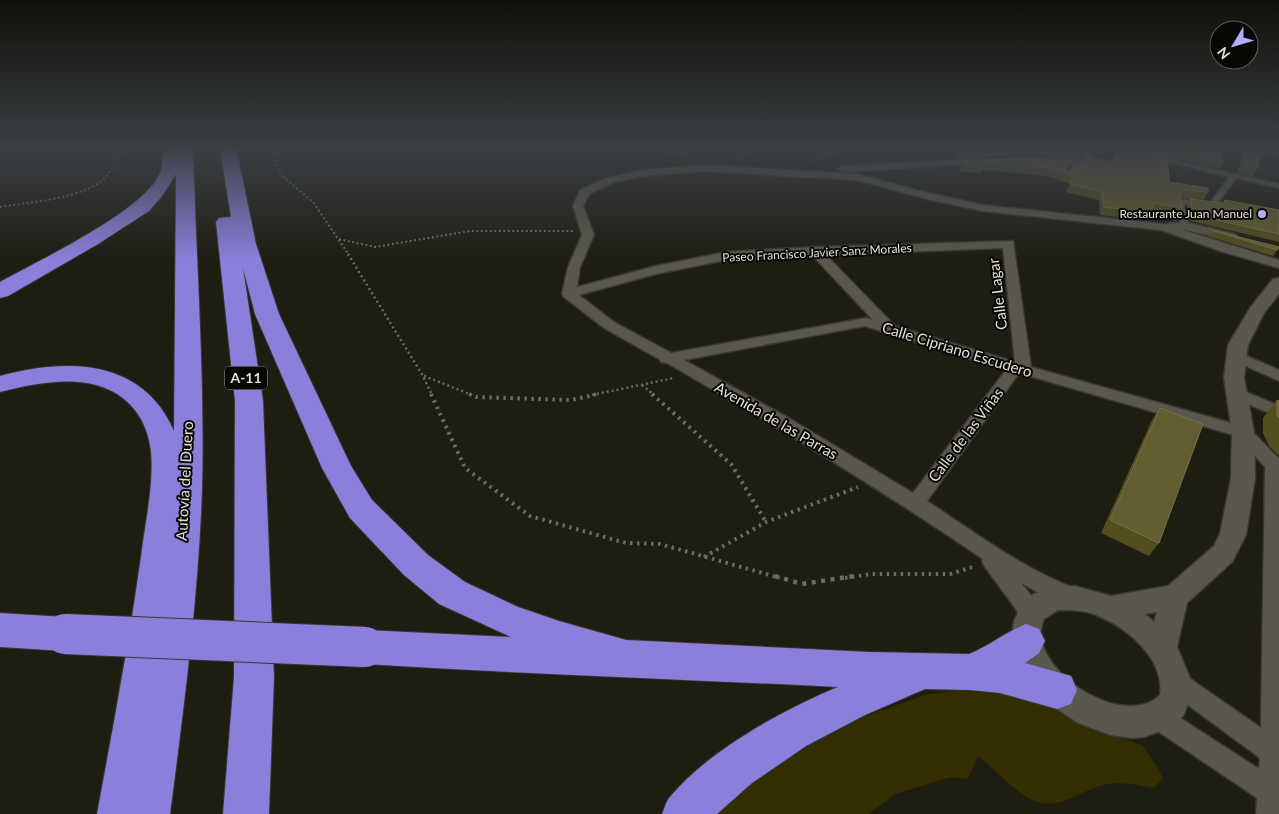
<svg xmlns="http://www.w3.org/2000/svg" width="1279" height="814" font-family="Lato,sans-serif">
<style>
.green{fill:#342d00}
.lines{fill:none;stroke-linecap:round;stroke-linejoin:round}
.pedestrian-casing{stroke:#383730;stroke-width:3}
.minor-casing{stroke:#383730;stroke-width:3}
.tertiary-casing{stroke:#383730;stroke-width:3}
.motorway-casing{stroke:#383730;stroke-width:2}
.path-far3{stroke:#6d6c62;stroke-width:2;stroke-dasharray:2 2.5;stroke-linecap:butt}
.path-far2{stroke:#6d6c62;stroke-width:2.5;stroke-dasharray:2 3;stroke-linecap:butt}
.path-far1{stroke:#6d6c62;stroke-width:4;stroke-dasharray:2.5 4.5;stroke-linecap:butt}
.path{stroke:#6d6c62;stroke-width:4.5;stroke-dasharray:4 5.5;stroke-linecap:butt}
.pedestrian{fill:#5a584c;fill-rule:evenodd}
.minor{fill:#5a584c;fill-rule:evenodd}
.tertiary{fill:#5a584c;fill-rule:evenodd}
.motorway{fill:#8a80dc;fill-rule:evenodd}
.motorway-bridge-casing{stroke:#383730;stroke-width:42;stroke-linecap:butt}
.motorway-bridge{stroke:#8a80dc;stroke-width:40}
.wall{fill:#544d1e}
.shaded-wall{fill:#383311}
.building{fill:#645d32;stroke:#77714c}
.poi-dot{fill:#b2adf9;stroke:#080704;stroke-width:2}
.labels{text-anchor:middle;stroke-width:4;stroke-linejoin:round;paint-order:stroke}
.far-poi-label{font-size:12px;fill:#e0dfd8;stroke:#080704;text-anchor:end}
.far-street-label{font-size:12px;fill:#e0dfd8;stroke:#080704}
.shield{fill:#080704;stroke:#9f9e98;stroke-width:1}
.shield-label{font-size:14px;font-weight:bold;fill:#e0dfd8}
.street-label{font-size:15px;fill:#e0dfd8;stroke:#080704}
</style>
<rect width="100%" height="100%" fill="#1e1d12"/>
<path class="green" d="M967,689L1003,690L1054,706L1091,729L1142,745L1158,768L1163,779L1153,788C1136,785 1121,781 1103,785C1076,792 1057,814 1028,798C1010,787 994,769 978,756L968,779L951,777L895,794L869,814H714L796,745L840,726L924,695Z"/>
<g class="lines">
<g class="pedestrian-casing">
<path id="pedestrian" d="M1107,147H1118L1279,184V188L1236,178L1218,203L1220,206L1219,208L1186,204L1184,206L1189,225L1185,228L1181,225L1178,208L1180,206L1178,204L1181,199L1210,203L1229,177Z"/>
</g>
<g class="minor-casing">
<g id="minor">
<path d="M1089,147H1098C1091,159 1083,175 1068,179L1063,176L1074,166L1051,165L1046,162L1051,159L1080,161Z"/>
<path d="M1243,147L1279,148V154L1248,150Z"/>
<path d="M984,158L989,161L987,163L843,172L838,169L843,166Z"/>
<path d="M704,165L857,174L928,193L983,205L1163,224L1185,222L1235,234L1237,236L1231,240L1180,229L1279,260V268L1223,252L1161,230L983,211L927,199L857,180L704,171L643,176L614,182L589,194L583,206L594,235L580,267L577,287L656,266L726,252L815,247L1013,241L1031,367L1249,428L1279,459V814H1256L1257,798L1150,726L1147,718L1150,710L1159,706L1168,710L1259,769L1260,758L1169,691L1165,683L1169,675L1177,672L1185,675L1261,728L1265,467L1237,436L1019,373L927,501C976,533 1024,570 1079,590L1083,596L1079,602C1064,608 1036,591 1021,583L1033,598L1040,616L1037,623L1029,626L1021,623L1016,609L985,567L982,561L983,559C880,489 775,425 667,363L661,362L659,359L604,328L564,297L562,294L568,267L582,235L573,206L580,190L607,178L643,170ZM1003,248L1015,362L895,326L826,255ZM813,256L873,320L866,318L671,353L614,322L579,295L656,274L726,260ZM865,326L1006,370L913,493L787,417L684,360Z"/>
<path d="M1237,352L1279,370V381L1232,360L1230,357L1232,354Z"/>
<path d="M1237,388L1279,406V417L1231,397L1229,393L1231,389Z"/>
</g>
</g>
<g class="tertiary-casing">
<path id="tertiary" d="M1279,278V294L1264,313L1248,345L1244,378L1254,432L1255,478L1246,535L1232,562L1187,603L1177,647L1192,683V695L1183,716L1175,724L1166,729L1144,737L1132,738L1110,735L1078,723L1050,704L1029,680L1016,651L1012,635L1014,621L1024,601L1034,594L1058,586H1075L1111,596L1168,586L1214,546L1220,534L1231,478L1232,432L1224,378L1228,345L1250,308L1273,279ZM1058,610C1071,610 1084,610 1096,615C1127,627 1165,659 1160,695C1121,733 1022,664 1044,619ZM1157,612L1154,622L1145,614Z"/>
</g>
<g class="motorway-casing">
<g id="motorway">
<path d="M165,147H193C196,262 205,376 202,491C198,599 184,707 170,814H97C113,728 129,643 141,557C145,523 154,486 151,452C150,441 146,428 141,419C111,368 47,380 0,392V376C67,358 142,358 174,431L176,174L162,196L149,211L98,244L8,296L0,298V282C36,262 146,210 160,173C163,165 163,155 165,147Z"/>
<path d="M220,147H236L256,244L279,314L351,466L372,500L428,555L465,582L518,607L559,621L626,640L869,652L969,654C989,646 1006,632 1026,624L1039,629L1045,641L1039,653L1025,663L1071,676L1077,690L1071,704L1057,709L1000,693L970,690L925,689L865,715L806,746L752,783L717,814H662C665,808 666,801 670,797C709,750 783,710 838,687C681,679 523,674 365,664L352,659L346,647L352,635L365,630L511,637L439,604L404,575L350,518L322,468L255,314L243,268L263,401L274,677L269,814H223L234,677L235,401L216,222L219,218L231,217Z"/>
<path d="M0,613L65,617L78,622L84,634L78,646L65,651L0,647Z"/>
</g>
</g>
<g class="path-far3">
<path d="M272,147L280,174L313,202L349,255"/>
<path d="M649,147L687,156"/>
<path d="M741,158L747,147"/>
<path d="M811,161L842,149V147"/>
<path d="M0,207C30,202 82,199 105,178C113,169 118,158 122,147"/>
<path d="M339,239L375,247L470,231H573"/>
</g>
<g class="path-far2">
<path d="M348,254L423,376L432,395"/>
<path d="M424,376L472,395"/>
<path d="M642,385L654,395"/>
<path d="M592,395L674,378"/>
</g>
<g class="path-far1">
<path d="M431,394L465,468L530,516L626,543L660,544L780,578"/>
<path d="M469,394L476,397L571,400L598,394"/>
<path d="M652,394L731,464L766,522"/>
<path d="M704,557L766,522L858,487"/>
<path d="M845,578L871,574H950L976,566"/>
</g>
<path class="path" d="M775,576L802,584L854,576"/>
<use href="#pedestrian" class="pedestrian"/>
<use href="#minor" class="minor"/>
<use href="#tertiary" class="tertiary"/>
<use href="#motorway" class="motorway"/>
<g class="motorway-bridge-casing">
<path id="motorway-bridge" d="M65,634L365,647"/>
</g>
<use href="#motorway-bridge" class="motorway-bridge"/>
</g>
<g class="wall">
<path d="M954,147H1087L1079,159L1026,155L957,158Z"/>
<path d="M1119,147H1220L1223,163L1220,169L1167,156L1169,182L1208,192L1204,200L1180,198L1182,208L1178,216L1152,211L1147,220L1100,215L1099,200L1066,192L1070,184L1047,176L982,170L981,173L961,172L960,168L963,161L1072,160L1069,168L1067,170L1072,173L1112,162Z"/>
<path d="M1247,147H1261L1258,167L1253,176L1237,172L1245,150Z"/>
<path d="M1190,199L1279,210V242L1191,221L1187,206Z"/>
<path d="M1211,230L1279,247L1273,256L1208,236Z"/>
<path d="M1277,400L1279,401V456L1269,446L1263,433V418Z"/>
<path d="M1160,408L1159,543L1149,556L1101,533L1152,420Z"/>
</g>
<g class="shaded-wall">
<path d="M1085,147H1087L1079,159L1083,150Z"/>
<path d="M1072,160L1069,168L1064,173V169Z"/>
</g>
<g class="building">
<path d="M959,147H1012L960,149Z"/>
<path d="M1041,147H1085L1083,150Z"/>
<path d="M1119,147H1130L1167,155L1169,182L1208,188V192L1183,190L1180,196L1182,208L1154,203L1151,212L1104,207L1102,192L1070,184L1074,177L1050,168L983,162L984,166L964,164L963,161L1029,157L1072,160L1064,169L1072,173L1092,158L1112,162Z"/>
<path d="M1151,147H1220L1223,163Z"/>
<path d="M1248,147H1261L1258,167L1242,163Z"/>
<path d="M1190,199L1223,203L1225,200L1279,210V234L1194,215Z"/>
<path d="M1211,230L1279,247L1277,250Z"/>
<path d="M1277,400L1279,401V418L1277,415Z"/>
<path d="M1160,408L1203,424L1159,543L1110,520Z"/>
</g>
<linearGradient id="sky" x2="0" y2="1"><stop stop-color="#10100a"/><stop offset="0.57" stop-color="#3b4044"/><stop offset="1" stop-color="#3b4044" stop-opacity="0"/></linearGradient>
<rect width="1279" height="260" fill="url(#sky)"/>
<circle class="poi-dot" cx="1262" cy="214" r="5"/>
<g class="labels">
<g class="far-poi-label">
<text x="1252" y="218">Restaurante Juan Manuel</text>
</g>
<g class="far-street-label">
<text transform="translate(817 253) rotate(-3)" y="4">Paseo Francisco Javier Sanz Morales</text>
</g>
<rect class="shield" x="225" y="366.5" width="42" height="23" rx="4"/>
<g class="shield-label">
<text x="246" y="383">A-11</text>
</g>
<g class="street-label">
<text transform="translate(998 294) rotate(-97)" y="5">Calle Lagar</text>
<text transform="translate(957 350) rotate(17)" y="5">Calle Cipriano Escudero</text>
<text transform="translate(776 421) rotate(30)" y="5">Avenida de las Parras</text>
<text transform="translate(966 435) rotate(-53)" y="5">Calle de las Viñas</text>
<text transform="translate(185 481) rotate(-87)" y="5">Autovía del Duero</text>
</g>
</g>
<g transform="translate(1234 45) rotate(232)"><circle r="24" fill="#080704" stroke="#5e5d59"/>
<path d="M0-4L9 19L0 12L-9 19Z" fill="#b2adf9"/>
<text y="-8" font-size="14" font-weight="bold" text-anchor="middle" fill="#e0dfd8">N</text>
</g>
</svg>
